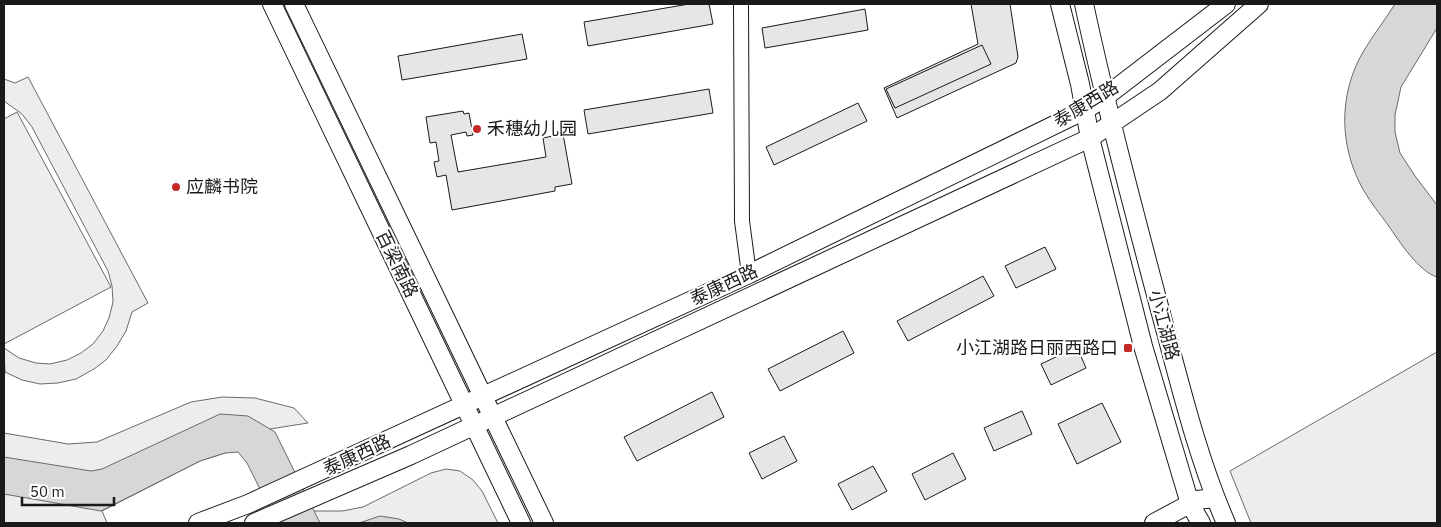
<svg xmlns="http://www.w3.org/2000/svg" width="1441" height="527" font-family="'IBM Plex Sans','Noto Sans SC',sans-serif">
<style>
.built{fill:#ededed;stroke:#6a6a6a}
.water{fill:#d7d7d7;stroke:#6a6a6a}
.building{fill:#e6e6e6;stroke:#1a1a1a}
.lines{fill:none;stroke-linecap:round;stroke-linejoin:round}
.minor-casing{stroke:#1a1a1a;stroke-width:16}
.major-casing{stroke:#1a1a1a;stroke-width:20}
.minor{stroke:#fff;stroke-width:14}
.major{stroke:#fff;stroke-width:18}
.poi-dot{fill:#c62828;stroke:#fff;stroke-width:2}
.labels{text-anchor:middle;stroke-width:4;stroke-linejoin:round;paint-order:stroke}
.street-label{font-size:18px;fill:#1a1a1a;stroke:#fff}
.poi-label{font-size:18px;fill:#1a1a1a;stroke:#fff;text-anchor:start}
</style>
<rect width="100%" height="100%" fill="#fff"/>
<g class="built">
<path d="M28,77L148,303L132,312L126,331L117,346L106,360L94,369L76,379L58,383L40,384L22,380L5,372L4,348L19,358L36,363L50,364L67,360L81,353L93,344L103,331L109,318L113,302L112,286L108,271L32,127L22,114L4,101V79L15,83Z"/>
<path d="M17,112L111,287L4,344V119Z"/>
<path d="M1437,352V523H1251L1230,471Z"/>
<path d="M222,397L255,398L294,408L308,423L270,429L225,453L200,461L102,511L107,523H4V433L68,444L97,442L191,402Z"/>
<path d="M446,469L460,471L473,480L482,491L498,523H287L314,511H342L363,507L431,473Z"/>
</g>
<g class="water">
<path d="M1395,4H1437V28L1401,87L1395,115V132L1400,153L1415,176L1437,205V277C1419,272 1399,241 1388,225C1380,214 1371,203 1364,191C1339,148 1338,95 1363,52C1373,35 1385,20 1395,4Z"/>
<path d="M220,414L248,416L275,432L320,523H277L247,463L238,452L225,453L200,461L101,511L4,494V457L91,471L102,469Z"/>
<path d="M380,516L399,519L408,523H359Z"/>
</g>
<g class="building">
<path d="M689,4H709L713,24L588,46L584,22Z"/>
<path d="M971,4H1010L1018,57L1016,63L897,118L884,88L978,44Z"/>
<path d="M865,9L868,30L765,48L762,28Z"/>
<path d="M522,34L527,59L402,80L398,56Z"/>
<path d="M982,45L991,64L895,108L886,89Z"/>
<path d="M709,89L713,113L588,134L584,110Z"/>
<path d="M858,103L867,121L774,165L766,147Z"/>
<path d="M463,111L464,114L469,113L473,135L467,136L466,132L451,135L458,172L546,157L543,138L563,134L572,184L555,187V191L452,210L446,175L437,177L434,162L439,161L436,142L430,143L426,117Z"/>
<path d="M1045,247L1056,269L1016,288L1005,266Z"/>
<path d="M983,276L994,296L908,341L897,321Z"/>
<path d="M843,331L854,353L780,391L768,369Z"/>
<path d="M1077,347L1086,368L1051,385L1041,364Z"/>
<path d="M712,392L724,417L637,461L624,437Z"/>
<path d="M1102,403L1121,442L1077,464L1058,424Z"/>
<path d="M1022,411L1032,434L994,451L984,428Z"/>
<path d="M784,436L797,461L762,479L749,453Z"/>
<path d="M953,453L966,479L925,500L912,474Z"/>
<path d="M873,466L887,491L852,510L838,484Z"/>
</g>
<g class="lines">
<g class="minor-casing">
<path id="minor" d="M741,4L742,221L749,274"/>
</g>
<g class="major-casing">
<g id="major">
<path d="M272,4L521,523"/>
<path d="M294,4L544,523"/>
<path d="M1060,4L1080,84L1090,138L1143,346L1190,504L1201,523"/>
<path d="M1084,4C1106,106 1133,208 1160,310C1179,380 1197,457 1226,523"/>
<path d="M198,523L248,504L749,274L1085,110L1105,97L1226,4"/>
<path d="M254,523L411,455L1090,138L1160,91L1259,4"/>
<path d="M1154,523L1197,500L1215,498"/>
</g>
</g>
<use href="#minor" class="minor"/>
<use href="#major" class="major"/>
</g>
<g class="poi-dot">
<circle cx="477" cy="129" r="5"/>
<circle cx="176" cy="187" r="5"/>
<rect x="1123" y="343" width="10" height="10" rx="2.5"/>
</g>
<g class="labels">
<g class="street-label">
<text transform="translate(1086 104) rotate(-31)" y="6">泰康西路</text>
<text transform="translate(397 264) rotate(64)" y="6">百梁南路</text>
<text transform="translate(724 285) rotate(-25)" y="6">泰康西路</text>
<text transform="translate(1164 325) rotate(75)" y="6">小江湖路</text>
<text transform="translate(357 455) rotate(-25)" y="6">泰康西路</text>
</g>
<g class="poi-label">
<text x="487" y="135">禾穗幼儿园</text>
<text x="186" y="193">应麟书院</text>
<text x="1118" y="354" text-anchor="end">小江湖路日丽西路口</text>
</g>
</g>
<rect width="1441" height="527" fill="none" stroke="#1a1a1a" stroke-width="10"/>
<path d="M22 497v8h92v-8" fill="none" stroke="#1a1a1a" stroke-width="2.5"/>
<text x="30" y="497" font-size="15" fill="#1a1a1a" stroke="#ffffff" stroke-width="4" paint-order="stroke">50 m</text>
</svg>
